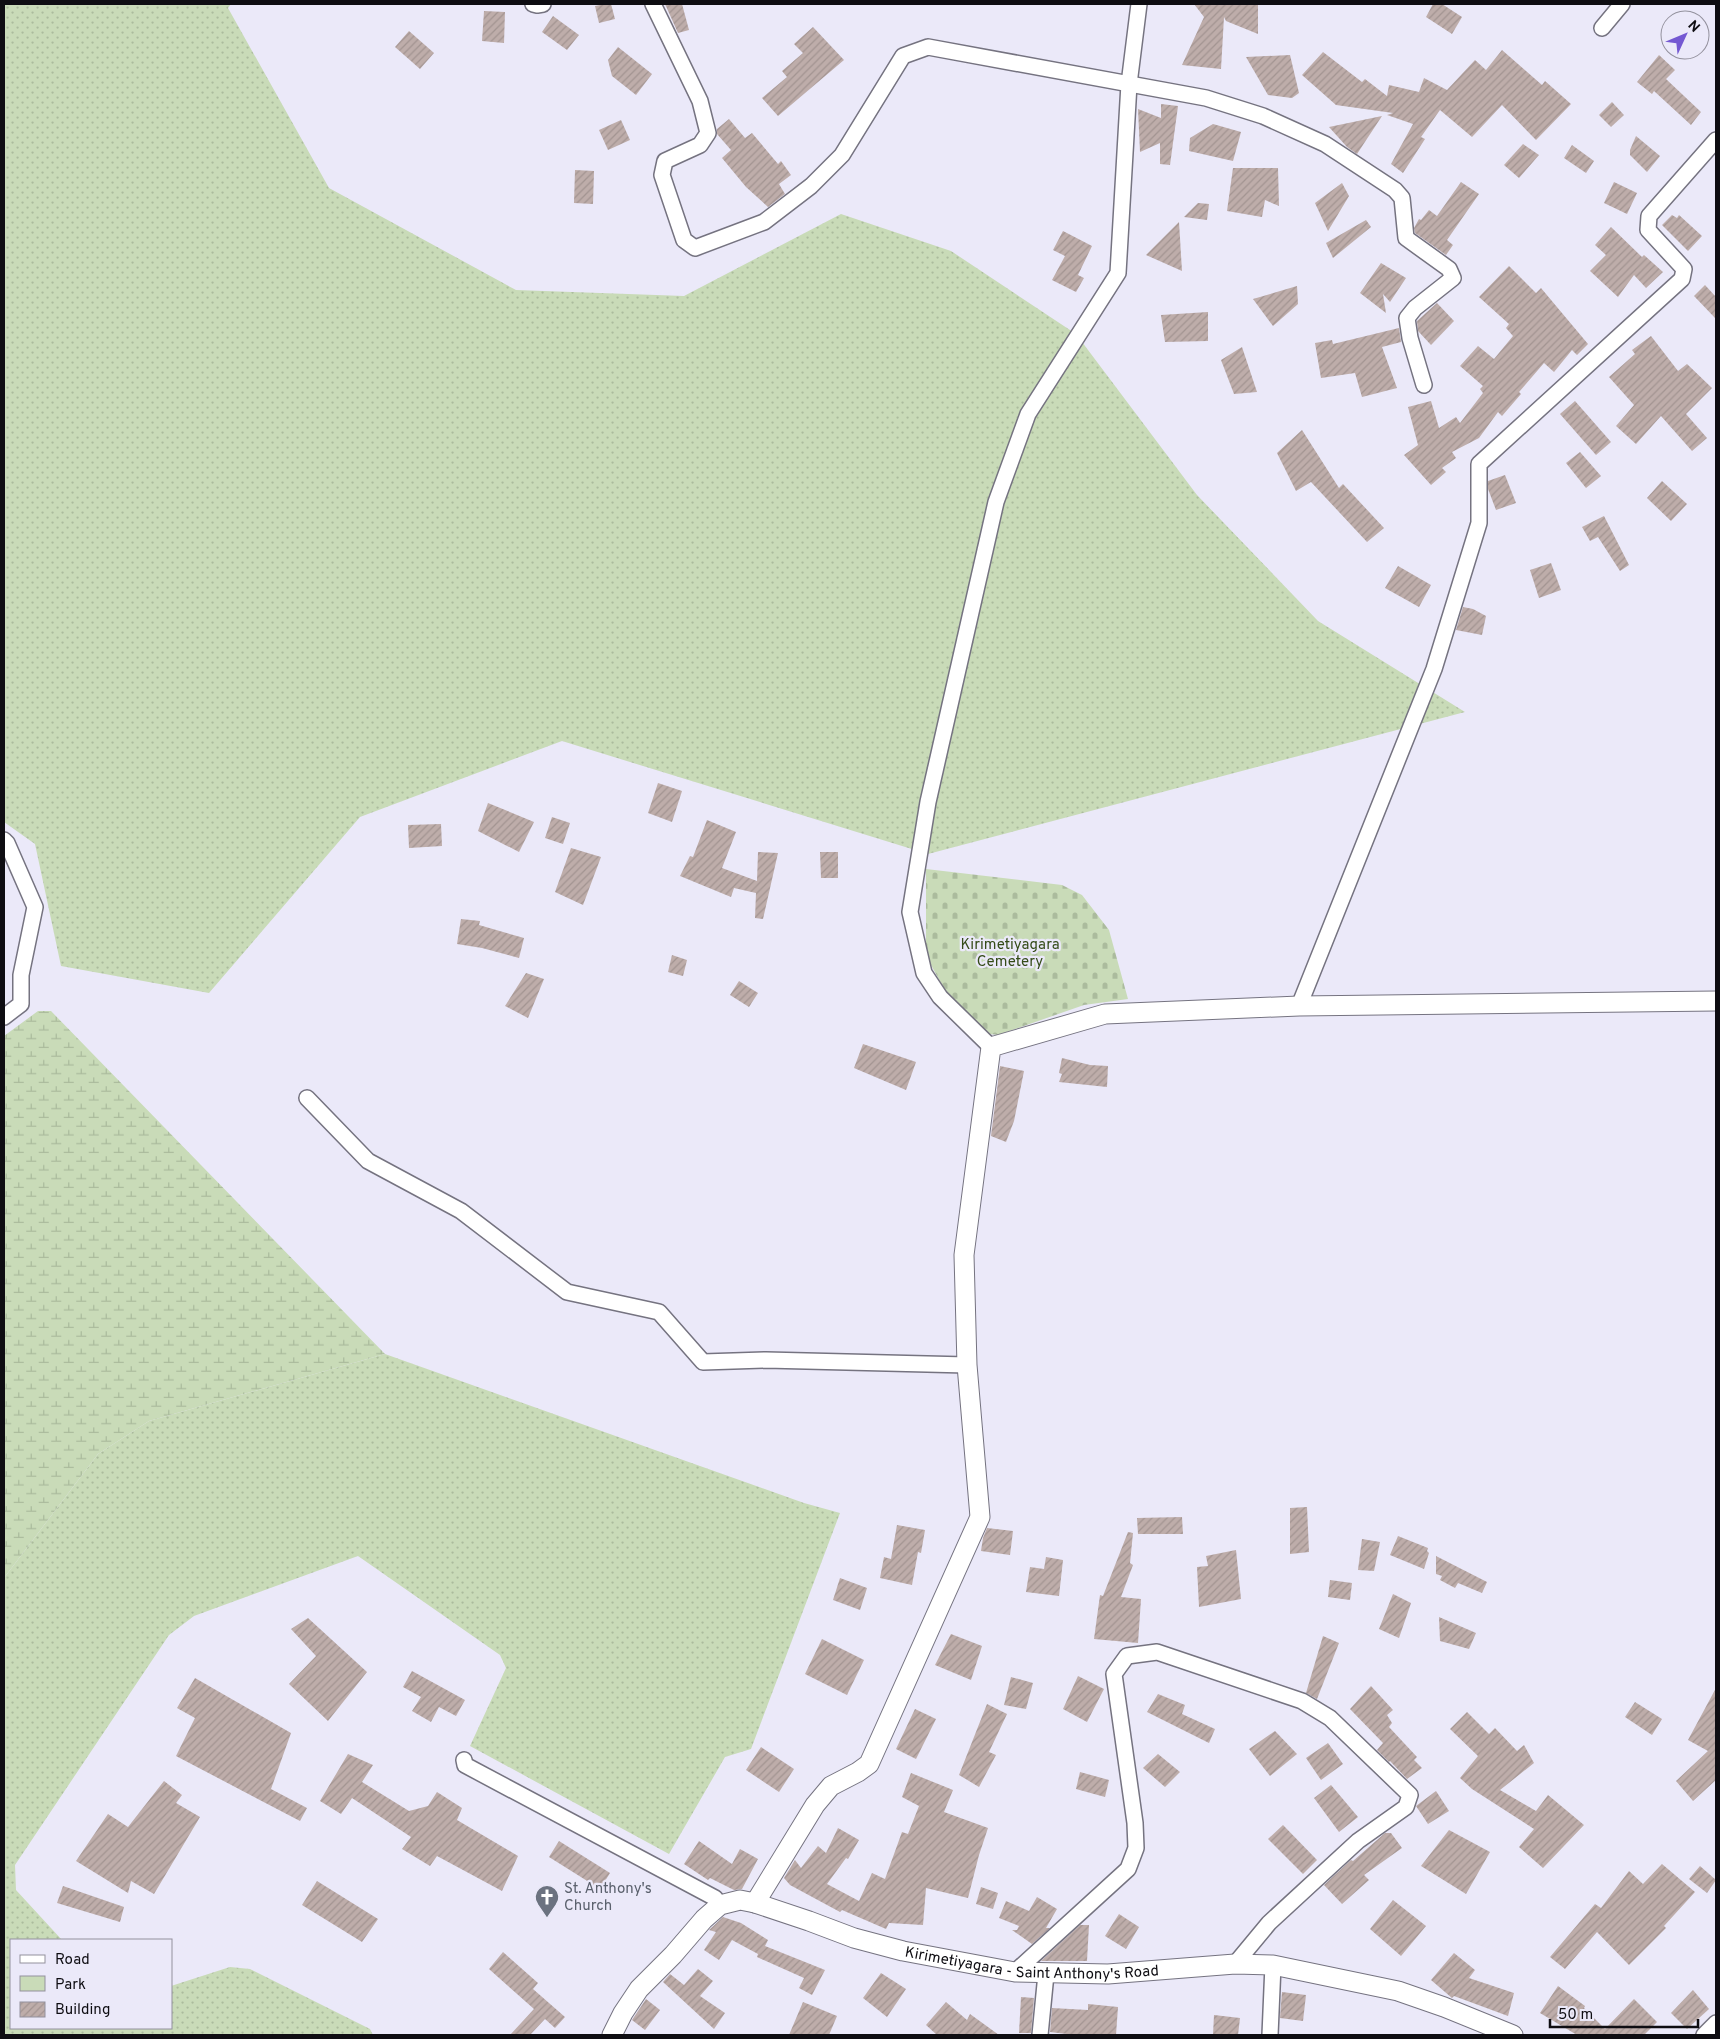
<svg xmlns="http://www.w3.org/2000/svg" width="1720" height="2039" font-family="Overpass,sans-serif">
<style>
.green{fill:url(#green-dots)}
.wetland{fill:url(#wetland-marsh)}
.cemetery{fill:url(#cemetery-stones)}
.building{fill:url(#building-hatch)}
.lines{fill:none;stroke-linecap:round;stroke-linejoin:round}
.minor-casing{stroke:#757380;stroke-width:18}
.tertiary-casing{stroke:#757380;stroke-width:21}
.minor{stroke:#fff;stroke-width:15}
.tertiary{stroke:#fff;stroke-width:19}
.labels{text-anchor:middle;stroke-width:4.5;stroke-linejoin:round;paint-order:stroke}
.park-label{font-size:15px;fill:#344b18;stroke:#ebe9f9}
.worship-label{font-size:15px;fill:#5b616d;stroke:#ebe9f9;text-anchor:start}
.street-label{font-size:15px;fill:#0e0d12;stroke:#ebe9f9}
</style>
<defs>
<pattern id="green-dots" width="8" height="8" patternUnits="userSpaceOnUse" patternTransform="scale(1.25)"><rect width="8" height="8" fill="#c9dbb8"/><path d="M2 2h.1M6 6h.1" fill="none" stroke="#abbb9d" stroke-width="1.8" stroke-linecap="round"/></pattern>
<pattern id="wetland-marsh" width="20" height="14" patternUnits="userSpaceOnUse" patternTransform="scale(1.25)"><rect width="20" height="14" fill="#c9dbb8"/><path d="M1 5h8M5 5V1M11 12h8M15 12V8" fill="none" stroke="#abbb9d"/></pattern>
<pattern id="cemetery-stones" width="16" height="16" patternUnits="userSpaceOnUse" patternTransform="scale(1.25)"><rect width="16" height="16" fill="#c9dbb8"/><path d="M2 7V4a2 2 0 0 1 4 0v3zM10 15v-3a2 2 0 0 1 4 0v3z" fill="#abbb9d"/></pattern>
<pattern id="building-hatch" width="6" height="6" patternUnits="userSpaceOnUse" patternTransform="scale(1.25)"><rect width="6" height="6" fill="#beadaa"/><path d="M-1 1l2-2M0 6l6-6M5 7l2-2" fill="none" stroke="#a29491"/></pattern>
</defs>
<rect width="100%" height="100%" fill="#ebe9f9"/>
<g class="green">
<path d="M4,4H231L228,8L329,188L516,290L684,296L841,214L951,251L1076,334L1197,495L1318,621L1465,712L928,854L562,741L360,817L209,993L61,966L35,844L4,822Z"/>
<path d="M385,1354L804,1503L840,1513L751,1749L725,1757L669,1854L470,1746L506,1668L500,1655L358,1556L194,1616L169,1635L15,1865L16,1890L62,1940H11V2028H171V1986L230,1967L250,1969L370,2029L373,2035H4V1578L98,1454L149,1421Z"/>
</g>
<path class="wetland" d="M38,1011H51L385,1354L149,1421L98,1454L4,1578V1036Z"/>
<path class="cemetery" d="M926,869L1062,885L1082,895L1109,930L1128,999L1084,1005L998,1035L981,1033L946,992L926,956Z"/>
<g class="building">
<path d="M605,4H611L615,19L599,23L595,6Z"/>
<path d="M665,4H682L689,30L678,33Z"/>
<path d="M1194,4H1258V34L1226,21L1224,17L1221,69L1182,65L1204,17Z"/>
<path d="M1433,4H1442L1462,17L1452,34L1426,17Z"/>
<path d="M484,11L505,12L504,43L482,41Z"/>
<path d="M553,16L579,35L567,50L542,32Z"/>
<path d="M813,27L844,60L778,116L762,98L787,77L782,71L803,53L794,44Z"/>
<path d="M409,31L434,53L420,69L395,47Z"/>
<path d="M618,47L652,74L636,95L612,76L608,60Z"/>
<path d="M1502,50L1542,85L1545,81L1571,104L1536,140L1502,105L1472,137L1440,110L1421,137L1425,139L1403,173L1391,164L1413,124L1387,115L1393,113L1336,105L1302,75L1323,52L1362,82L1365,79L1387,96L1389,85L1419,92L1424,78L1447,90L1475,60L1486,70Z"/>
<path d="M1290,55L1299,93L1292,98L1268,95L1246,57Z"/>
<path d="M1659,55L1675,70L1666,79L1701,112L1691,125L1654,91L1652,94L1637,82Z"/>
<path d="M1612,102L1624,115L1611,127L1599,115Z"/>
<path d="M1161,104L1178,106L1170,165L1160,164V143L1140,152L1138,109L1161,118Z"/>
<path d="M1382,116L1357,154L1347,147L1329,127Z"/>
<path d="M729,119L745,138L752,133L778,164L781,161L791,175L779,184L785,194L768,207L746,187L722,158L731,150L717,134V129Z"/>
<path d="M621,120L630,140L608,150L599,130Z"/>
<path d="M1213,124L1241,132L1233,161L1189,151L1190,138Z"/>
<path d="M1636,136L1660,156L1647,172L1630,155V150Z"/>
<path d="M1523,144L1539,155L1519,178L1504,165Z"/>
<path d="M1572,145L1594,161L1586,173L1564,158Z"/>
<path d="M1233,168H1278L1279,206L1265,200L1262,217L1227,211Z"/>
<path d="M575,170L594,171L593,204L574,203Z"/>
<path d="M1461,182L1479,194L1447,240L1453,245L1446,255L1415,233L1414,228L1419,219L1421,220L1429,210L1437,216Z"/>
<path d="M1614,182L1637,193L1627,214L1604,203Z"/>
<path d="M1342,183L1349,196L1328,231L1315,203Z"/>
<path d="M1198,203L1209,204L1207,220L1184,217Z"/>
<path d="M1672,215L1677,218L1679,215L1702,236L1688,251L1662,225Z"/>
<path d="M1366,220L1371,227L1333,258L1326,243Z"/>
<path d="M1179,222L1182,271L1146,255Z"/>
<path d="M1611,227L1642,257L1644,255L1663,272L1646,288L1634,275L1618,297L1590,271L1606,255L1595,245Z"/>
<path d="M1063,231L1092,246L1078,275L1084,278L1076,292L1052,280L1065,256L1053,250Z"/>
<path d="M1381,263L1406,278L1390,302L1383,294L1386,313L1360,293Z"/>
<path d="M1509,266L1536,293L1541,288L1588,344L1577,355L1572,350L1554,372L1544,363L1519,392L1521,394L1502,416L1498,412L1479,438L1452,452L1456,458L1442,468L1446,472L1431,485L1404,455L1418,445L1408,407L1431,401L1439,428L1456,417L1460,423L1483,393L1480,389L1483,386L1460,366L1478,346L1494,359L1513,336L1506,328L1509,324L1479,297Z"/>
<path d="M1705,285L1716,297V319L1694,296Z"/>
<path d="M1297,286L1298,304L1273,326L1253,299Z"/>
<path d="M1437,303L1454,321L1431,345L1418,331L1417,321Z"/>
<path d="M1208,312V341L1165,342L1161,315Z"/>
<path d="M1399,328L1401,342L1382,347L1397,388L1362,397L1355,373L1321,378L1315,343L1332,340L1333,344Z"/>
<path d="M1651,336L1678,371L1687,364L1712,388L1686,414L1707,438L1692,451L1661,416L1636,444L1616,426L1634,405L1609,377L1635,354L1632,350Z"/>
<path d="M1242,347L1257,392L1234,394L1221,360Z"/>
<path d="M1575,401L1611,442L1596,455L1560,414Z"/>
<path d="M1302,430L1339,488L1343,484L1384,528L1367,542L1311,482L1296,491L1277,453Z"/>
<path d="M1580,452L1601,476L1586,488L1566,463Z"/>
<path d="M1505,475L1516,503L1496,510L1488,489V481Z"/>
<path d="M1662,481L1687,504L1671,521L1647,498Z"/>
<path d="M1604,516L1629,565L1620,571L1598,537L1590,541L1582,527Z"/>
<path d="M1551,563L1561,590L1539,598L1530,570Z"/>
<path d="M1398,566L1431,585L1419,607L1385,588Z"/>
<path d="M1463,607L1473,609L1486,616L1482,635L1456,630Z"/>
<path d="M658,783L682,791L672,822L648,813Z"/>
<path d="M488,803L534,822L519,852L478,831Z"/>
<path d="M552,817L570,823L563,844L545,838Z"/>
<path d="M707,820L736,832L722,868L757,881L758,852L778,853L763,919L755,918L756,893L734,888L731,897L680,876L690,856L693,857Z"/>
<path d="M441,824L442,846L409,848L408,825Z"/>
<path d="M571,848L601,857L583,905L555,892Z"/>
<path d="M820,852H838V878H821Z"/>
<path d="M461,919L480,921L479,925L524,938L519,958L482,948L457,944Z"/>
<path d="M672,955L687,960L683,976L668,972Z"/>
<path d="M526,973L544,979L528,1018L505,1006Z"/>
<path d="M739,981L758,993L749,1007L730,995Z"/>
<path d="M863,1044L916,1062L906,1090L854,1068Z"/>
<path d="M1062,1058L1090,1065L1108,1066L1107,1087L1059,1082L1062,1074L1059,1073Z"/>
<path d="M1000,1066L1024,1071L1014,1121L1006,1142L991,1136Z"/>
<path d="M1307,1507L1309,1552L1290,1554V1508Z"/>
<path d="M1182,1517L1183,1534H1138L1137,1518Z"/>
<path d="M897,1525L925,1530L921,1553L918,1552L912,1585L880,1578L884,1557L891,1559Z"/>
<path d="M987,1528L1013,1531L1010,1555L981,1551L983,1538Z"/>
<path d="M1128,1532L1133,1533L1130,1563L1133,1565L1121,1597L1141,1599L1138,1643L1094,1639L1100,1595L1103,1596Z"/>
<path d="M1398,1536L1428,1548L1427,1551L1429,1553L1424,1569L1390,1555Z"/>
<path d="M1362,1539L1380,1542L1374,1571L1358,1570Z"/>
<path d="M1236,1550L1241,1599L1199,1607L1197,1567L1208,1566L1206,1556Z"/>
<path d="M1436,1556L1487,1582L1482,1593L1458,1583L1455,1588L1440,1580L1442,1576L1436,1574Z"/>
<path d="M1046,1557L1063,1560L1059,1596L1026,1592L1030,1567L1044,1569Z"/>
<path d="M840,1578L867,1588L860,1610L833,1600Z"/>
<path d="M1330,1580L1352,1583L1350,1600L1328,1597Z"/>
<path d="M1393,1594L1411,1603L1399,1638L1379,1629Z"/>
<path d="M1439,1617L1476,1633L1469,1649L1440,1641Z"/>
<path d="M308,1618L367,1672L328,1721L289,1684L316,1656L291,1629Z"/>
<path d="M951,1634L982,1646L971,1680L935,1665Z"/>
<path d="M1323,1636L1339,1643L1317,1699L1306,1693Z"/>
<path d="M822,1639L864,1660L847,1695L805,1674Z"/>
<path d="M412,1671L465,1700L456,1716L439,1707L431,1722L412,1711L421,1697L403,1687Z"/>
<path d="M1078,1676L1104,1689L1087,1722L1063,1709Z"/>
<path d="M1011,1677L1033,1683L1026,1709L1004,1705Z"/>
<path d="M195,1678L291,1733L271,1789L307,1808L300,1821L176,1756L195,1718L177,1708Z"/>
<path d="M1371,1686L1393,1710L1387,1715L1392,1723L1389,1727L1417,1757L1414,1760L1422,1768L1407,1779L1390,1761L1389,1762L1377,1750L1383,1743L1350,1709Z"/>
<path d="M1716,1688V1780L1693,1801L1676,1781L1708,1751L1688,1740Z"/>
<path d="M1158,1694L1185,1705L1182,1714L1215,1729L1209,1743L1147,1712Z"/>
<path d="M1635,1702L1662,1719L1652,1735L1625,1717Z"/>
<path d="M987,1704L1007,1714L989,1752L996,1755L979,1787L959,1775Z"/>
<path d="M915,1709L936,1719L916,1759L896,1749Z"/>
<path d="M1467,1712L1489,1734L1495,1728L1517,1751L1524,1745L1534,1763L1500,1790L1536,1811L1548,1795L1584,1825L1543,1868L1519,1847L1534,1829L1472,1789L1460,1778L1478,1756L1450,1729Z"/>
<path d="M1275,1731L1297,1754L1270,1776L1249,1749Z"/>
<path d="M1328,1743L1343,1764L1321,1780L1306,1758Z"/>
<path d="M761,1747L794,1769L779,1792L746,1770Z"/>
<path d="M348,1754L373,1765L362,1782L409,1811L428,1806L437,1792L462,1808L457,1820L518,1856L502,1891L437,1856L430,1866L402,1849L411,1837L352,1798L341,1814L320,1801Z"/>
<path d="M1158,1754L1180,1772L1165,1787L1143,1768Z"/>
<path d="M1080,1772L1109,1780L1105,1797L1076,1789Z"/>
<path d="M911,1773L953,1790L944,1812L988,1828L979,1855L968,1898L926,1888L923,1925L889,1923L886,1929L842,1910L840,1912L790,1885L784,1878L795,1860L801,1868L818,1846L826,1853L838,1828L859,1840L848,1859L846,1858L827,1884L859,1901L872,1873L885,1879L902,1832L908,1834L919,1806L902,1797Z"/>
<path d="M164,1781L182,1795L176,1803L200,1817L154,1894L131,1881L128,1893L76,1861L108,1814L128,1827Z"/>
<path d="M1331,1785L1358,1817L1339,1832L1314,1798Z"/>
<path d="M1436,1791L1449,1811L1428,1824L1416,1806Z"/>
<path d="M1283,1825L1317,1860L1303,1874L1268,1839Z"/>
<path d="M1449,1830L1490,1852L1466,1894L1421,1866Z"/>
<path d="M1385,1833H1391L1402,1848L1364,1875L1369,1880L1342,1904L1324,1885L1351,1860L1353,1861Z"/>
<path d="M559,1841L610,1873L600,1889L549,1857Z"/>
<path d="M699,1841L732,1864L740,1849L758,1859L742,1889L734,1890L710,1878L708,1880L684,1864Z"/>
<path d="M1662,1864L1695,1892L1664,1926L1666,1928L1629,1965L1597,1932L1565,1969L1550,1957L1595,1904L1601,1908L1629,1871L1643,1884Z"/>
<path d="M1700,1866L1716,1880L1707,1893L1689,1879Z"/>
<path d="M317,1881L378,1919L362,1942L302,1905Z"/>
<path d="M63,1886L124,1907L120,1922L57,1903Z"/>
<path d="M981,1887L998,1893L993,1909L976,1904Z"/>
<path d="M1037,1897L1057,1909L1046,1928H1050L1032,1944L1012,1930H1017L1019,1926L999,1918L1006,1901L1029,1911Z"/>
<path d="M1393,1900L1426,1926L1401,1956L1370,1929Z"/>
<path d="M1119,1914L1139,1927L1126,1949L1105,1936Z"/>
<path d="M723,1917L741,1923L768,1940L765,1946L825,1970L812,1995L799,1988L804,1978L757,1957L758,1954L732,1940L719,1960L704,1950L716,1932L709,1930Z"/>
<path d="M1080,1925H1089L1087,1961H1041Z"/>
<path d="M503,1952L538,1983L533,1989L565,2017L555,2028L545,2019L530,2035H510L534,2009L489,1969Z"/>
<path d="M1454,1953L1475,1970L1469,1978L1514,1993L1508,2016L1454,1996L1452,1998L1431,1980Z"/>
<path d="M698,1969L713,1981L700,1996L725,2013L714,2029L663,1982L670,1974L684,1985Z"/>
<path d="M881,1973L906,1989L887,2017L863,1998Z"/>
<path d="M1558,1986L1585,2006L1584,2008L1605,2029L1634,1999L1657,2022L1644,2035H1577L1540,2013Z"/>
<path d="M1693,1990L1709,2009L1687,2029L1671,2013Z"/>
<path d="M1282,1992L1306,1995L1303,2021L1280,2018Z"/>
<path d="M1021,1997L1034,1998L1031,2033H1019Z"/>
<path d="M646,1999L660,2010L645,2030L632,2020Z"/>
<path d="M803,2002L837,2016L829,2035H789Z"/>
<path d="M946,2002L967,2020L970,2014L999,2035H937L926,2025Z"/>
<path d="M1088,2004L1118,2007L1116,2035H1075L1050,2032L1052,2008L1088,2010Z"/>
<path d="M1214,2015L1240,2018L1238,2035H1213Z"/>
</g>
<g class="lines">
<g class="minor-casing">
<g id="minor">
<path d="M533,4L537,5L543,4"/>
<path d="M653,4L700,101L708,133L700,145L665,161L662,175L684,240L695,248L764,222L811,186L842,155L903,56L928,47L1206,98L1263,116L1325,144L1395,190L1402,198L1406,238L1449,269L1453,278L1415,308L1407,318L1410,338L1424,385"/>
<path d="M1602,28L1622,4"/>
<path d="M4,840L7,843L35,907L21,975V1004L4,1017"/>
<path d="M1299,1006L1434,669L1479,523V464L1682,279L1684,269L1648,230L1649,216L1716,140"/>
<path d="M991,1047L940,997L924,973L910,912L928,802L996,502L1028,414L1118,273L1129,84L1139,4"/>
<path d="M307,1098L368,1161L461,1211L567,1292L659,1312L703,1362L766,1360L967,1365"/>
<path d="M464,1760L465,1765L715,1898L720,1905"/>
<path d="M1015,1972L1128,1869L1136,1848L1135,1823L1114,1674L1127,1656L1157,1652L1302,1701L1330,1718L1410,1795L1406,1807L1358,1841L1269,1923L1235,1964"/>
<path d="M1040,2035L1046,1974"/>
<path d="M1270,2035L1273,1965"/>
<path d="M1704,2035L1716,2023"/>
</g>
</g>
<g class="tertiary-casing">
<g id="tertiary">
<path d="M755,1903L815,1805L831,1786L858,1772L869,1764L980,1517L967,1365L964,1255L991,1047L1105,1014L1299,1006L1716,1001"/>
<path id="s1" d="M612,2035L623,2013L639,1989L673,1955L704,1919L720,1905L740,1900L755,1903L809,1921L854,1938L903,1951L1015,1972L1108,1974L1235,1964L1273,1965L1398,1991L1444,2007L1513,2035"/>
</g>
</g>
<use href="#minor" class="minor"/>
<use href="#tertiary" class="tertiary"/>
</g>
<defs>
<g id="church-pin" transform="scale(1.25)"><path d="M0 17L-7.5 6A9.5 9.5 0 1 1 7.5 6Z" fill="#6b7280" stroke="#ebe9f9"/><path d="M-1.2-6h2.4v3.5h3.3v2.4h-3.3V6h-2.4V-.1h-3.3v-2.4h3.3Z" fill="#fff"/></g>
</defs>
<g fill-rule="evenodd">
<use href="#church-pin" x="547" y="1897"/>
</g>
<g class="labels">
<g class="park-label">
<text x="1010" y="949">Kirimetiyagara<tspan x="1010" dy="17">Cemetery</tspan></text>
</g>
<g class="worship-label">
<text x="564" y="1893">St. Anthony's<tspan x="564" dy="17">Church</tspan></text>
</g>
<g class="street-label">
<text dy="5" stroke="none"><textPath href="#s1" startOffset="492">Kirimetiyagara - Saint Anthony's Road</textPath></text>
</g>
</g>
<rect width="1720" height="2039" fill="none" stroke="#0e0d12" stroke-width="10"/>
<rect x="10" y="1939" width="162" height="90" fill="#ebe9f9" stroke="#93919d"/>
<rect x="20" y="1955" width="25" height="8" fill="#ffffff" stroke="#93919d"/>
<text x="55" y="1964" font-size="15" fill="#0e0d12">Road</text>
<rect x="20" y="1976" width="25" height="15" fill="#c9dbb8" stroke="#93919d"/>
<text x="55" y="1989" font-size="15" fill="#0e0d12">Park</text>
<rect x="20" y="2002" width="25" height="15" fill="url(#building-hatch)" stroke="#93919d"/>
<text x="55" y="2014" font-size="15" fill="#0e0d12">Building</text>
<g transform="translate(1685 35) rotate(46)"><circle r="24" fill="#ebe9f9" stroke="#93919d"/>
<path d="M0-4L9 19L0 12L-9 19Z" fill="#7458d2"/>
<text y="-8" font-size="14" font-weight="bold" text-anchor="middle" fill="#0e0d12">N</text>
</g>
<path d="M1550 2019v8h148v-8" fill="none" stroke="#0e0d12" stroke-width="2.5"/>
<text x="1558" y="2019" font-size="15" fill="#0e0d12" stroke="#ebe9f9" stroke-width="4" paint-order="stroke">50 m</text>
</svg>
